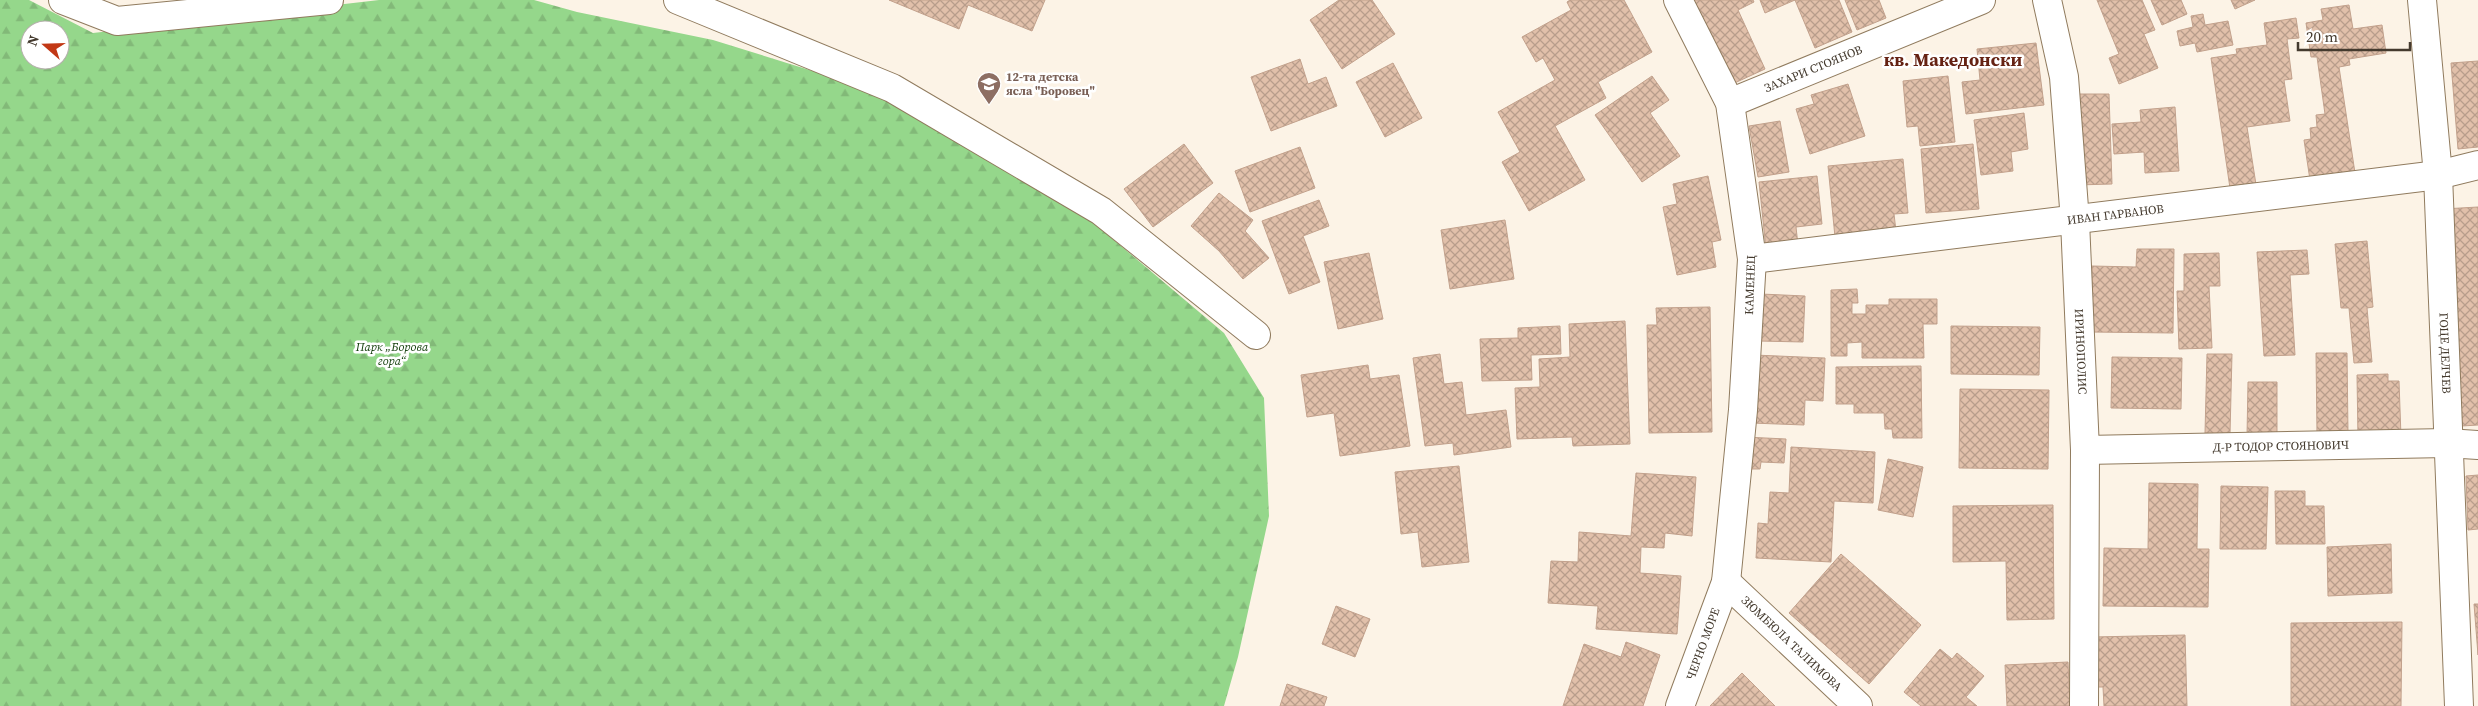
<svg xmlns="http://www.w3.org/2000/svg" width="2478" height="706" font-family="'Source Serif 4',serif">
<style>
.forest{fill:url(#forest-firs);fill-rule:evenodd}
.building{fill:url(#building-cross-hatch);stroke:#c2a18c}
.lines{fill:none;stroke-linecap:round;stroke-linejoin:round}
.minor-casing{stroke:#907b5e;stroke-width:30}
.minor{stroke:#fff;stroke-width:28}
.labels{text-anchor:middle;stroke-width:5;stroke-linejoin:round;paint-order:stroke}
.street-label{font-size:12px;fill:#443a2e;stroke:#fff}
.education-label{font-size:12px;font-weight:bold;fill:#785e54;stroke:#fff;text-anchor:start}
.park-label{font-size:12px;font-style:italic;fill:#113d0a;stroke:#fff}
.district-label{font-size:18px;font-weight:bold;fill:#652213;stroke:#fff}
</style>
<defs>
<pattern id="forest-firs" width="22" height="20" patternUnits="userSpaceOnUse" patternTransform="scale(1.25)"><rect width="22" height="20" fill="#95d78b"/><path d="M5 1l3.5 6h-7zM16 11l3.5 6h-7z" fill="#82b978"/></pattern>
<pattern id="building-cross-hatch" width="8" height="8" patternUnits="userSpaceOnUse" patternTransform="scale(1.25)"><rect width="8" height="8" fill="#e1c0aa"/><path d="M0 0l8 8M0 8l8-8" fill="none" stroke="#b89d8b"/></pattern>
</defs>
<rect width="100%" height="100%" fill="#fcf3e6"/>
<path class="forest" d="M0,0H29L93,33L379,0H534L577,12L713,40L877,91L1089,219L1224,333L1264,398L1269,516L1238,657L1224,706H0ZM30,30H60V60H30Z"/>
<g class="building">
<path d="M889,0H1045L1032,31L968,5L959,29Z"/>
<path d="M1339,0H1372L1395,34L1342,69L1310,20Z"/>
<path d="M1570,0H1624L1652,52L1598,82L1606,98L1555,126L1585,180L1529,211L1502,162L1520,152L1498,112L1555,80L1543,58L1536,62L1522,37L1571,10L1567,2Z"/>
<path d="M1690,0H1753L1754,2L1738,10L1765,69L1728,86Z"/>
<path d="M1760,0H1795L1765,13Z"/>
<path d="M1795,0H1839L1852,32L1815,48Z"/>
<path d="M1845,0H1879L1886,18L1857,30Z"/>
<path d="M2097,0H2142L2155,30L2144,34L2158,68L2119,84L2109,58L2119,54Z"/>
<path d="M2151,0H2181L2187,14L2162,25Z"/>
<path d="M2231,0H2255L2235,9Z"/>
<path d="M2349,5L2353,29L2382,25L2386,53L2349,59L2350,65L2339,67L2355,173L2310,180L2304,140L2311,139L2310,128L2317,127L2316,115L2325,114L2317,57H2311L2306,23L2323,20L2321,9Z"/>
<path d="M2203,14L2205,25L2228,21L2233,45L2197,52L2195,43L2180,46L2177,31L2193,27L2191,16Z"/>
<path d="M2296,18L2299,38L2287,39L2292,79L2284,80L2290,121L2247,127L2257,191L2231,195L2211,58L2237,54L2236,49L2267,45L2264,23Z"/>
<path d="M2036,43L2044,105L1966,114L1962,82L1980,80L1977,49Z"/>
<path d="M1300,59L1308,84L1326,77L1337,106L1271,131L1251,77Z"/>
<path d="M2478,61V147L2458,149L2451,63Z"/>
<path d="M1393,63L1422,118L1385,137L1356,82Z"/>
<path d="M1652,76L1669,100L1650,113L1680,156L1642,182L1595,115Z"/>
<path d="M1948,76L1955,142L1920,146L1918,126L1907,127L1903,81Z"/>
<path d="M1848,84L1865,136L1810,154L1796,109L1814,104L1811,95Z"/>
<path d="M2073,94H2109L2112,184L2076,185Z"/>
<path d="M2175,107L2179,171L2145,173L2144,152L2114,154L2112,124L2141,122L2140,110Z"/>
<path d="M2024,113L2028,149L2011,152L2013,171L1981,175L1974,120Z"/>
<path d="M1780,121L1789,172L1758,177L1749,126Z"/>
<path d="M1184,144L1213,183L1153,227L1124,189Z"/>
<path d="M1973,144L1979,209L1926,213L1921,149Z"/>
<path d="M1300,147L1315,188L1250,212L1235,171Z"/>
<path d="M1903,159L1908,213L1894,214L1896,231L1835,237L1828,166Z"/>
<path d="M1708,176L1721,240L1712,242L1716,267L1677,275L1663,207L1677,204L1673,184Z"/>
<path d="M1817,176L1822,224L1796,227L1798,245L1766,249L1759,182Z"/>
<path d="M1219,193L1253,220L1245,231L1269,258L1243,279L1219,251L1191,226Z"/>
<path d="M1319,200L1329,226L1303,236L1320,282L1289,294L1262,221Z"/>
<path d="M2478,207V425L2462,426L2443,209Z"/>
<path d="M1505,220L1514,279L1450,289L1441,230Z"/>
<path d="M2367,241L2373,307L2367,308L2372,362L2354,363L2349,308H2341L2335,244Z"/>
<path d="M2137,249H2174L2173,333L2091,332L2092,266L2136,267Z"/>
<path d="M2307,250L2309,274L2290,275L2295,355L2264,356L2257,252Z"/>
<path d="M1369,253L1383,319L1338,329L1324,262Z"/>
<path d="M2219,253L2220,286H2209L2212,348L2179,349L2177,291H2184V254Z"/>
<path d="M1857,289L1858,303H1852V314H1866V305H1889V299H1937V324H1923L1924,358H1862V342L1847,343V356H1831V290Z"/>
<path d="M1761,294L1805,296L1803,342L1759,341Z"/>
<path d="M1710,307L1712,432L1649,433L1647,325H1657L1656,308Z"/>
<path d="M1625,321L1630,444L1573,446L1572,437L1517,439L1515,388L1540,387L1539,359L1570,357L1569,324Z"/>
<path d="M1560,326L1561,354L1531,355L1532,380L1482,381L1480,339L1518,338V328Z"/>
<path d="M1951,326L2040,327L2039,375L1951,374Z"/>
<path d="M2316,353H2347L2348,433L2317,434Z"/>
<path d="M1440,354L1444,384L1462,382L1466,415L1506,410L1511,447L1454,455L1453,443L1425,446L1413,358Z"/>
<path d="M2207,354H2232L2230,434L2205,433Z"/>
<path d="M1754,355L1825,358L1823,401L1805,400L1804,425L1751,423Z"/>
<path d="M2112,357L2182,358L2181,409L2111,408Z"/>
<path d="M1368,365L1370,379L1399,375L1410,446L1340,456L1334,413L1307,417L1301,375Z"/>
<path d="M1921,366L1922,438H1893L1892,429H1885L1884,413H1854V404H1836V367Z"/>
<path d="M2388,374V381H2399L2401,437L2358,439L2357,375Z"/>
<path d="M2248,382H2277V436H2247Z"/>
<path d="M1960,389L2049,390L2048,469L1959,468Z"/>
<path d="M1745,437L1786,439L1784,463L1761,462L1760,469H1744Z"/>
<path d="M1791,447L1875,452L1873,503L1834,501L1831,562L1756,558L1758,523L1768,524L1770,492L1789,493Z"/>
<path d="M1888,459L1923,467L1913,517L1878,510Z"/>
<path d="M1459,466L1469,562L1422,567L1418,532L1401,534L1395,472Z"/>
<path d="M1636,473L1696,477L1692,536L1665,533L1664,548L1641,547L1640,573L1681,576L1677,634L1596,629L1598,606L1548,603L1551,561L1578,562L1579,532L1631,536Z"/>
<path d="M2478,475V529L2468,530L2466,476Z"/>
<path d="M2149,483L2198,484L2197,549H2209L2208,607L2103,606L2104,548L2148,549Z"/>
<path d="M2221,486L2268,487L2266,549H2220Z"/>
<path d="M2275,491H2305V506H2324L2325,544H2276Z"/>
<path d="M2053,505L2054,619L2007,620L2006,561L1953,562V506Z"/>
<path d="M2391,544L2392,593L2328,596L2327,547Z"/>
<path d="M1841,554L1921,625L1869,684L1789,613Z"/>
<path d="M2474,604H2478V655Z"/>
<path d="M1336,606L1370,619L1355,657L1322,644Z"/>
<path d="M2402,622L2401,706H2291V623Z"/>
<path d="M2185,635L2187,706H2104L2103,687H2094L2093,637Z"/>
<path d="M1626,642L1660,655L1643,706H1563L1584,644L1621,657Z"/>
<path d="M1940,649L1952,659L1957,653L1984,676L1966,697L1977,706H1921L1904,692Z"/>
<path d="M2068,662L2070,706H2007L2005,665Z"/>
<path d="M1742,673L1775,706H1710Z"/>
<path d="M1287,684L1327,697L1324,706H1280Z"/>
</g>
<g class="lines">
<g class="minor-casing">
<g id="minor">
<path d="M63,0L117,21L329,0"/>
<path d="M678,0L892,88L1101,211L1256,335"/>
<path d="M1678,0L1730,103L1752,259L1743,410L1726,582L1680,706"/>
<path id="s1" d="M2047,0L2064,77L2075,221L2085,450L2084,706"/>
<path id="s2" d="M2422,0L2438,175L2459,706"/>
<path id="s3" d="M1730,103L1981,0"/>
<path id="s4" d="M1752,259L2438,175L2478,165"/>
<path id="s5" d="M2085,450L2447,443L2478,445"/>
<path id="s6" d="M1726,582L1858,706"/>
</g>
</g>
<use href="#minor" class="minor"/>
</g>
<defs>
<g id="school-pin" transform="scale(1.25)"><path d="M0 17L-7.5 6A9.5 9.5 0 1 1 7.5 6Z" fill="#8d6e63" stroke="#fff"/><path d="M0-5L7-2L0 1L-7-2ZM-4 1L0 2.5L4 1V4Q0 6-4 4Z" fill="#fff"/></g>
</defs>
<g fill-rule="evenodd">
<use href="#school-pin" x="989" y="84"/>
</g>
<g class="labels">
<g class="street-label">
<text dy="4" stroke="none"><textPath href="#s3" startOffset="90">ЗАХАРИ СТОЯНОВ</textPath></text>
<text dy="4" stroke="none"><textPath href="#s4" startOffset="366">ИВАН ГАРВАНОВ</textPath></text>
<text transform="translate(1750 285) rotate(-88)" y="4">КАМЕНЕЦ</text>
<text dy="4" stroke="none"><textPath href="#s1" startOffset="354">ИРИНОПОЛИС</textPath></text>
<text dy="4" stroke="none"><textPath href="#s2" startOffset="354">ГОЦЕ ДЕЛЧЕВ</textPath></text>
<text dy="4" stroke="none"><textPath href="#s5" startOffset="196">Д-Р ТОДОР СТОЯНОВИЧ</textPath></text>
<text transform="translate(1703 644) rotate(-70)" y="4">ЧЕРНО МОРЕ</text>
<text dy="4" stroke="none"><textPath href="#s6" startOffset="90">ЗЮМБЮЛА ТАЛИМОВА</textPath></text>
</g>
<g class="education-label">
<text x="1006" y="81">12-та детска<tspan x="1006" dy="14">ясла "Боровец"</tspan></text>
</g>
<g class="park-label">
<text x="392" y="351">Парк „Борова<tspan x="392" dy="14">гора“</tspan></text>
</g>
<g class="district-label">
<text x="1953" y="66">кв. Македонски</text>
</g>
</g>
<g transform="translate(45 45) rotate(290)"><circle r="24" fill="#ffffff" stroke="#b4b0ab"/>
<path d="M0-4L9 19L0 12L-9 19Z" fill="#c23815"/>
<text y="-8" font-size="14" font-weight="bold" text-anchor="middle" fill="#443a2e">N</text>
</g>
<path d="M2298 42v8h112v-8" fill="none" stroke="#443a2e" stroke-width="2.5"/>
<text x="2306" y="42" font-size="15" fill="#443a2e" stroke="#ffffff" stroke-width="4" paint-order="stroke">20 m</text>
</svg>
